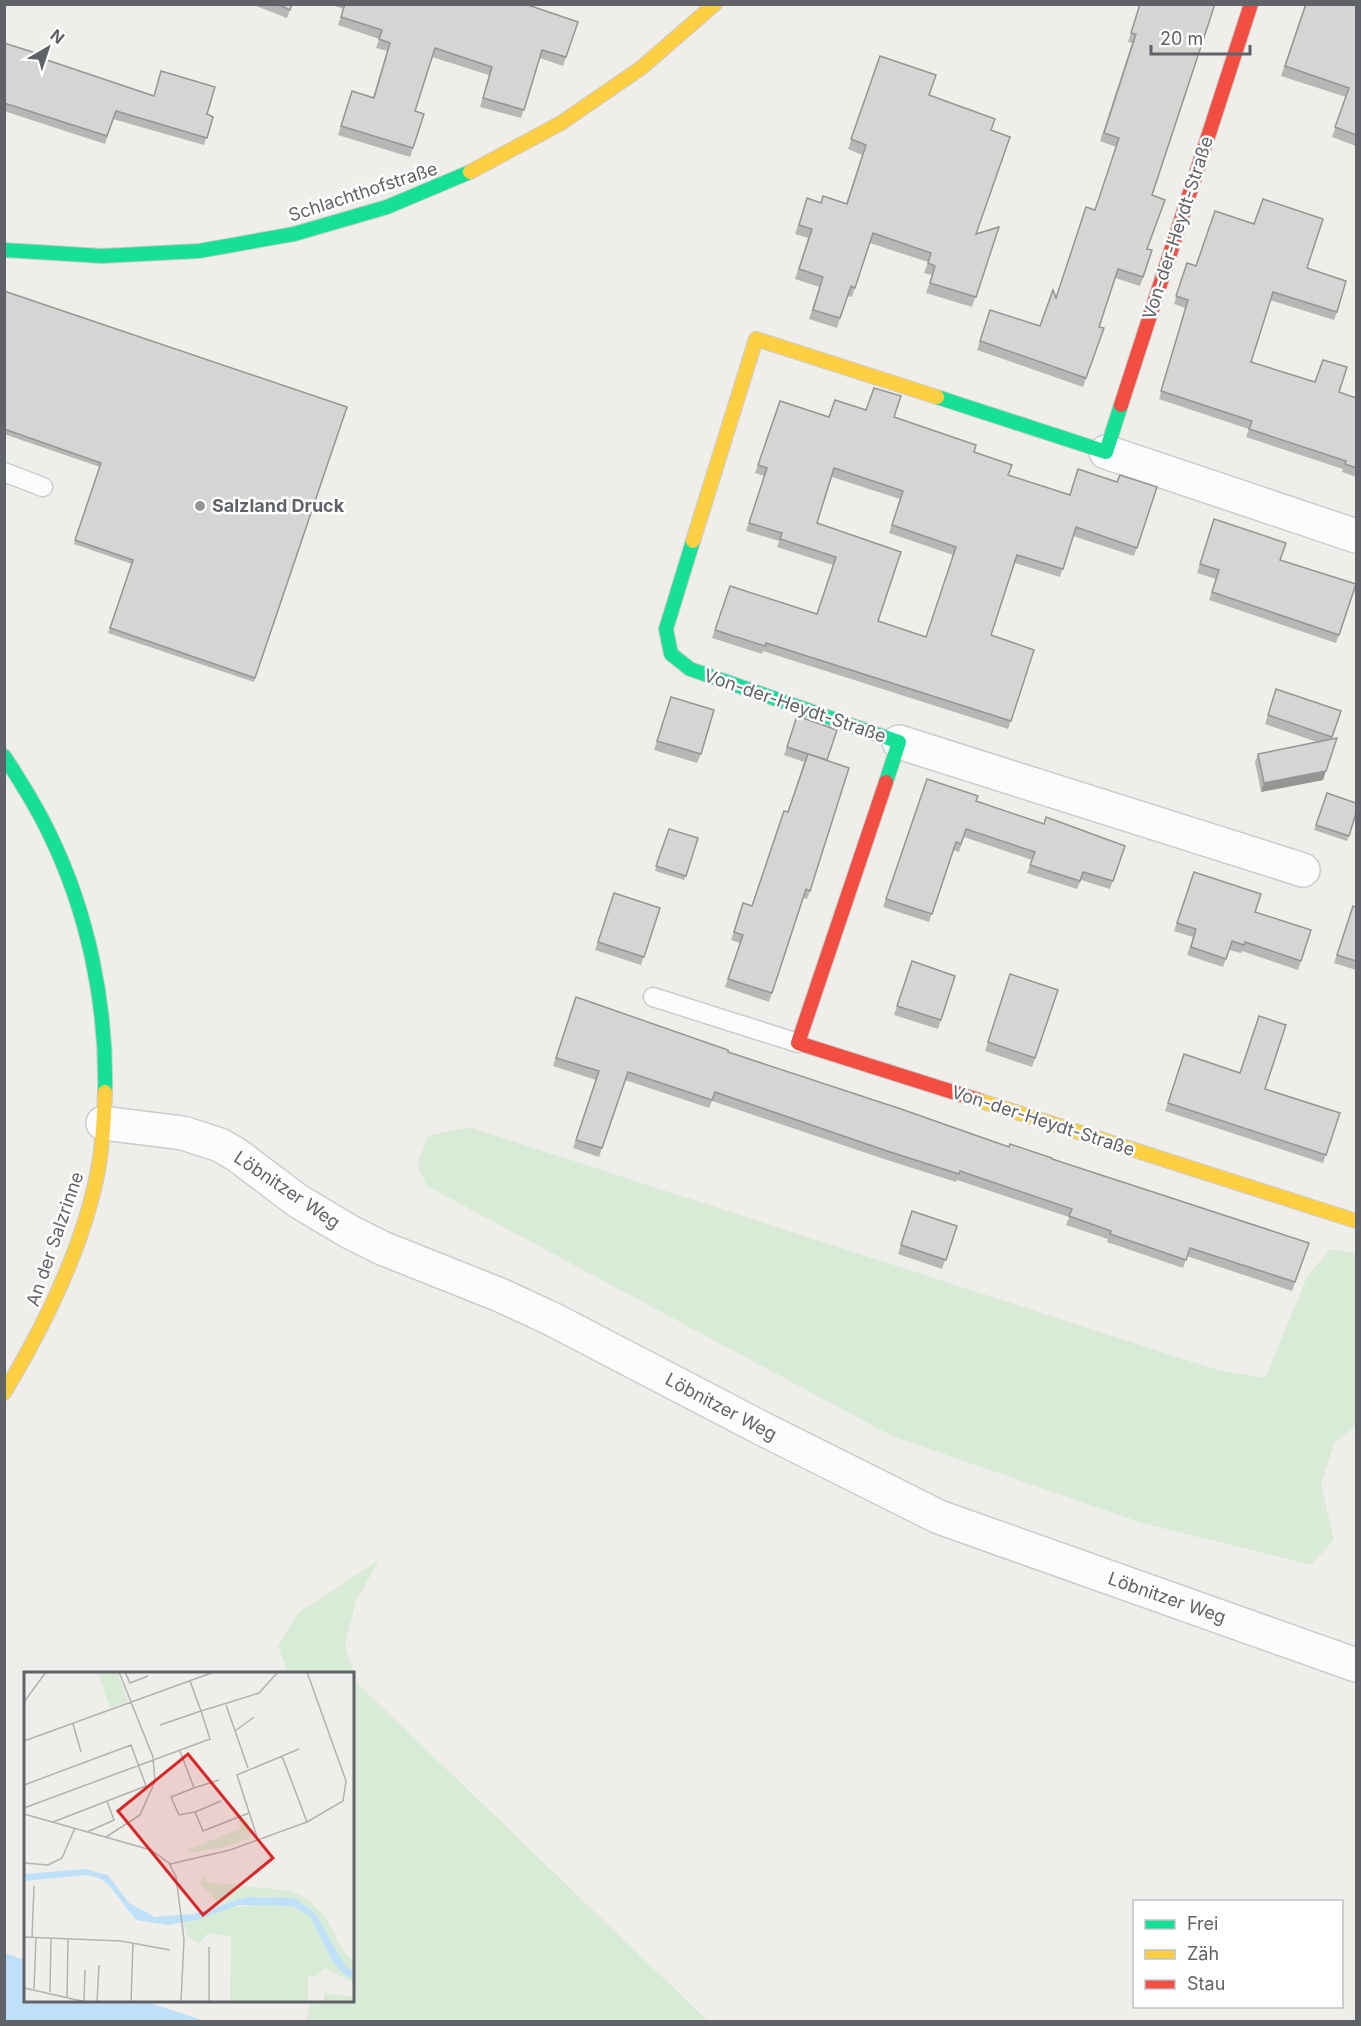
<svg xmlns="http://www.w3.org/2000/svg" width="1361" height="2026" font-family="Inter,sans-serif">
<style>
.green{fill:#d8ebd6}
.water{fill:#bfe0f9}
.lines{fill:none;stroke-linecap:round;stroke-linejoin:round}
.lane-casing{stroke:#cbcccc;stroke-width:21}
.street-casing{stroke:#cbcccc;stroke-width:36}
.fast-casing{stroke:#cacacb;stroke-width:16}
.slow-casing{stroke:#cacacb;stroke-width:16}
.jam-casing{stroke:#cacacb;stroke-width:16}
.lane{stroke:#fdfcfc;stroke-width:18}
.street{stroke:#fdfcfc;stroke-width:33}
.fast{stroke:#16e098;stroke-width:14}
.slow{stroke:#ffcf43;stroke-width:14}
.jam{stroke:#f24e42;stroke-width:14}
.wall{fill:#b8b7b5;fill-rule:evenodd}
.shaded-wall{fill:#969594}
.building{fill:#d6d5d3;stroke:#969594;stroke-width:1.5;fill-rule:evenodd}
.poi-dot{fill:#919496;stroke:#fff;stroke-width:2}
.labels{text-anchor:middle;stroke-width:5;stroke-linejoin:round;paint-order:stroke}
.street-label{font-size:18px;fill:#5f6368;stroke:#fff}
.poi-label{font-size:18px;font-weight:bold;fill:#5f6368;stroke:#fff;text-anchor:start}
.inset-road{fill:none;stroke:#b1b2b2;stroke-width:1.5}
.view{fill:#d62828;fill-opacity:0.15;stroke:#d62828;stroke-width:3}
.inset-edge{fill:none;stroke:#5f6368;stroke-width:3}
</style>
<rect width="100%" height="100%" fill="#efeeea"/>
<g class="green">
<path d="M469,1127L1214,1369L1265,1378L1307,1277L1330,1249L1356,1254V1425L1334,1444L1321,1484L1334,1540L1311,1565L1142,1523L892,1436L427,1186L417,1165L428,1136Z"/>
<path d="M379,1560L356,1601L345,1645L357,1683L708,2021H306L311,2001L352,2000V1674L288,1673L278,1646L298,1613Z"/>
</g>
<path class="water" d="M5,1953L25,1960L26,2000L144,2001L205,2021H5Z"/>
<g class="lines">
<g class="lane-casing">
<g id="lane">
<path d="M4,472L43,487"/>
<path d="M653,997L798,1043"/>
</g>
</g>
<g class="street-casing">
<g id="street">
<path d="M1106,452L1356,536"/>
<path d="M899,742L1303,870"/>
<path d="M103,1123L183,1133L220,1145L237,1155L298,1201L350,1232L382,1248L500,1295L552,1319L765,1430L939,1517L1356,1665"/>
</g>
</g>
<g class="fast-casing">
<g id="fast">
<path d="M4,250L102,256L199,251L294,234L387,207L470,172"/>
<path d="M937,397L1106,452L1121,405"/>
<path d="M693,541L666,629L671,654L690,669L899,742L886,782"/>
<path d="M4,756C21,782 37,807 50,835C88,913 107,1005 105,1092"/>
</g>
</g>
<g class="slow-casing">
<g id="slow">
<path d="M470,172L561,123L641,68L715,4"/>
<path d="M693,541L756,339L937,397"/>
<path d="M978,1100L1356,1221"/>
<path d="M4,1393C43,1328 84,1245 98,1170C103,1145 104,1118 105,1092"/>
</g>
</g>
<g class="jam-casing">
<g id="jam">
<path d="M1121,405L1251,4"/>
<path d="M886,782L798,1043L978,1100"/>
</g>
</g>
<use href="#lane" class="lane"/>
<use href="#street" class="street"/>
<use href="#fast" class="fast"/>
<use href="#slow" class="slow"/>
<use href="#jam" class="jam"/>
</g>
<g class="wall">
<path d="M251,4H292L287,18Z"/>
<path d="M330,4H525L578,22L563,66L540,58L521,118L480,107L489,75L432,57L415,111L413,148L410,157L338,135L352,91L373,97L387,51L376,48L379,39L338,25L343,9Z"/>
<path d="M1140,4L1152,195L1147,249L1143,277L1140,286L1115,278L1099,327L1104,328L1083,387L977,350L990,310L1040,326L1056,298L1095,210L1116,147L1100,141L1132,43L1128,42Z"/>
<path d="M1305,4H1356V146L1332,137L1346,97L1281,76Z"/>
<path d="M4,43L38,57L213,117L204,145L113,119L105,144L4,111Z"/>
<path d="M880,56L929,95L991,130L976,234L999,227L972,307L926,293L932,275L924,273L928,262L870,243L852,297L847,296L837,328L809,319L819,287L795,279L808,238L795,234L807,198L821,203L846,204L862,155L848,149Z"/>
<path d="M1187,263L1196,265L1307,268L1337,312L1334,320L1270,300L1251,362L1356,398V477L1342,472L1343,469L1246,437L1249,429L1159,399L1185,308L1174,304Z"/>
<path d="M4,291L255,678L254,682L108,633L132,564L74,544L100,467L4,434Z"/>
<path d="M780,401L829,417L866,410L894,417L974,452L1008,475L1069,495L1117,482L1157,487L1134,556L1073,536L1060,577L1015,563L991,635L1034,650L1008,729L763,651L762,654L712,638L730,586L817,614L833,565L777,547L779,541L746,531L764,476L755,473ZM832,477L900,499L889,533L953,555L926,637L878,621L817,523Z"/>
<path d="M1214,519L1280,560L1356,584L1336,643L1209,600L1216,579L1197,573Z"/>
<path d="M1276,689L1341,711L1332,739L1323,780L1261,792L1255,762L1258,754L1317,742L1265,724Z"/>
<path d="M671,697L701,754L697,763L654,750Z"/>
<path d="M797,716L827,760L810,891L807,899L803,898L769,1002L725,987L740,943L731,940L743,903L752,906L788,812L804,762L784,755Z"/>
<path d="M927,779L976,801L1044,824L1125,846L1110,889L1081,880L1077,889L1027,873L1032,860L964,837L959,852L953,850L929,922L883,907Z"/>
<path d="M1327,793L1356,813L1347,841L1314,830Z"/>
<path d="M669,829L686,876L684,880L655,871Z"/>
<path d="M1194,872L1255,912L1311,930L1298,970L1242,951L1241,953L1229,950L1223,967L1187,955L1193,937L1174,931Z"/>
<path d="M614,893L660,908L641,965L595,950Z"/>
<path d="M1353,906L1356,908V970L1334,963Z"/>
<path d="M912,961L955,976L938,1029L894,1015Z"/>
<path d="M1010,974L1058,990L1032,1067L985,1051Z"/>
<path d="M576,997L728,1052L1009,1147L1052,1159L1309,1243L1292,1291L1187,1256L1183,1268L1107,1242L1108,1239L1066,1225L1069,1217L957,1180L956,1182L884,1159L712,1101L709,1108L625,1080L599,1157L573,1148L596,1080L553,1066Z"/>
<path d="M1184,1054L1265,1089L1340,1113L1323,1163L1165,1111Z"/>
<path d="M912,1211L957,1226L942,1269L898,1254Z"/>
</g>
<path class="shaded-wall" d="M1326,771L1323,780L1261,792L1264,783Z"/>
<g class="building">
<path d="M277,4H292L290,10Z"/>
<path d="M345,4H525L578,22L566,57L542,50L524,110L483,98L492,67L435,48L415,111L424,114L413,148L341,126L352,91L374,98L390,43L379,39L382,30L341,17Z"/>
<path d="M1140,4H1215L1152,195L1165,200L1147,249L1152,250L1143,277L1118,269L1099,327L1104,328L1086,378L980,341L990,310L1040,326L1053,290L1056,298L1086,207L1095,210L1119,138L1104,133L1136,34L1131,33Z"/>
<path d="M1306,4H1356V135L1335,127L1349,88L1285,66Z"/>
<path d="M4,43L39,54L38,57L154,96L161,71L215,87L207,114L213,117L207,138L116,111L107,136L4,103Z"/>
<path d="M880,56L936,75L929,95L995,119L991,130L1010,137L976,234L999,227L976,297L930,283L935,266L928,263L931,253L873,233L855,288L851,286L840,318L813,310L823,277L799,269L812,229L799,225L807,198L821,203L823,196L847,204L866,145L851,139Z"/>
<path d="M1263,199L1323,219L1307,268L1346,281L1337,312L1273,292L1251,362L1315,382L1323,360L1347,367L1339,392L1356,398V468L1345,464L1346,461L1249,429L1252,421L1161,391L1188,300L1176,296L1187,263L1196,266L1215,211L1254,224Z"/>
<path d="M4,291L347,407L255,678L110,628L133,560L75,540L101,463L4,429Z"/>
<path d="M874,388L901,396L894,417L976,445L974,452L1012,465L1008,475L1070,495L1078,469L1117,482L1120,475L1157,487L1137,548L1076,527L1063,569L1017,555L991,635L1034,650L1011,721L766,643L765,646L715,630L730,586L817,614L836,557L780,539L782,533L749,523L767,468L758,465L780,401L829,417L835,400L866,410ZM834,468L903,491L892,525L956,547L926,637L878,621L901,552L817,523Z"/>
<path d="M1214,519L1286,543L1280,560L1356,584L1339,635L1212,592L1219,570L1200,564Z"/>
<path d="M1276,689L1341,711L1332,737L1268,715Z"/>
<path d="M671,697L714,710L701,754L657,741Z"/>
<path d="M797,716L837,730L827,760L787,747Z"/>
<path d="M1337,738L1326,771L1264,783L1258,754Z"/>
<path d="M808,754L849,768L810,891L806,889L772,993L728,979L743,935L734,932L743,903L752,906L784,811L788,812Z"/>
<path d="M927,779L978,796L976,801L1044,824L1046,817L1125,846L1113,881L1083,872L1080,881L1030,865L1035,852L966,829L961,844L956,842L932,914L886,899Z"/>
<path d="M1327,793L1356,803V813L1349,836L1316,825Z"/>
<path d="M669,829L698,838L686,876L656,866Z"/>
<path d="M1194,872L1261,894L1255,912L1311,930L1301,961L1245,942L1244,945L1232,941L1226,959L1191,947L1196,929L1177,923Z"/>
<path d="M614,893L660,908L644,957L598,942Z"/>
<path d="M1353,906L1356,908V961L1337,955Z"/>
<path d="M912,961L955,976L941,1020L897,1006Z"/>
<path d="M1010,974L1058,990L1035,1058L988,1042Z"/>
<path d="M576,997L728,1050V1052L901,1109L1009,1147L1010,1144L1052,1158V1159L1309,1243L1295,1282L1190,1248L1186,1260L1110,1234L1111,1231L1069,1216L1072,1209L960,1171L959,1174L887,1151L715,1092L712,1100L628,1072L602,1148L576,1140L599,1071L556,1058Z"/>
<path d="M1259,1016L1286,1025L1265,1089L1340,1113L1326,1155L1168,1103L1184,1054L1240,1073Z"/>
<path d="M912,1211L957,1226L946,1260L901,1245Z"/>
</g>
<circle class="poi-dot" cx="200" cy="506" r="6"/>
<g class="labels">
<g class="street-label">
<text transform="translate(363 192) rotate(-18)" y="6">Schlachthofstraße</text>
<text transform="translate(1178 228) rotate(-72)" y="6">Von-der-Heydt-Straße</text>
<text transform="translate(795 706) rotate(19)" y="6">Von-der-Heydt-Straße</text>
<text transform="translate(1043 1121) rotate(18)" y="6">Von-der-Heydt-Straße</text>
<text transform="translate(287 1190) rotate(34)" y="6">Löbnitzer Weg</text>
<text transform="translate(55 1239) rotate(-71)" y="6">An der Salzrinne</text>
<text transform="translate(721 1407) rotate(28)" y="6">Löbnitzer Weg</text>
<text transform="translate(1167 1598) rotate(19)" y="6">Löbnitzer Weg</text>
</g>
<g class="poi-label">
<text x="212" y="512">Salzland Druck</text>
</g>
</g>
<g transform="translate(24 1672)">
<rect width="330" height="330" fill="#efeeea"/>
<path d="M74,0H93L104,29L86,36ZM223,146L227,165L200,175L164,181L165,177L216,157L215,148ZM179,203L183,210L268,219L284,228L301,244L318,277L330,290V300L321,294L291,241L276,230L241,224L195,232L177,212ZM242,232L269,234L286,244L309,290L321,303L330,307V311L301,296L292,305L284,303V330H206L207,265L184,261L175,272L163,264L160,251L205,236ZM300,321L330,325V330H300Z" fill="#d8ebd6"/>
<path d="M61,197L84,203L105,231L131,245L169,242L223,225L270,226L291,241L321,294L330,300V307L321,303L309,290L286,244L269,234L215,233L173,248L144,253L112,248L84,212L75,206L62,203L0,209V202Z" fill="#bfe0f9"/>
<path class="inset-road" d="M101,0L106,11L124,4M166,9L177,39L235,21L254,0M0,30L22,0M202,33L224,96M49,52L57,80M211,59L230,45M0,69L190,0M156,79L170,116L147,125L155,143L171,140L179,159L225,141M258,84L283,150M0,113L107,73L122,114L29,150M170,116L195,108M0,136L186,67L177,39L136,53M171,140L197,129M0,142L127,178L145,191L152,205L160,267L157,330M63,160L90,148L83,129M82,165L116,143L131,109L129,85L95,0M234,168L213,103L275,77M0,191L24,193L38,186L51,156M146,192L206,178L283,150L319,129L322,109L283,0M0,265L97,269L146,278M8,265L10,214M0,316L62,330M10,317L12,265M26,320L27,266M43,325L44,267M60,329L61,298M73,330L75,293M107,330L109,271M185,330V275"/>
<path class="view" d="M164,82L249,186L179,243L94,139Z"/>
<rect width="330" height="330" class="inset-edge"/>
</g>
<rect width="1361" height="2026" fill="none" stroke="#5f6368" stroke-width="12"/>
<rect x="1133" y="1900" width="210" height="108" fill="#ffffff" stroke="#bfc1c3" stroke-width="1.5"/>
<rect x="1145" y="1920" width="30" height="9" fill="#16e098" stroke="#bfc1c3" stroke-width="1.5"/>
<text x="1187" y="1930" font-size="18" fill="#5f6368">Frei</text>
<rect x="1145" y="1950" width="30" height="9" fill="#ffcf43" stroke="#bfc1c3" stroke-width="1.5"/>
<text x="1187" y="1960" font-size="18" fill="#5f6368">Zäh</text>
<rect x="1145" y="1980" width="30" height="9" fill="#f24e42" stroke="#bfc1c3" stroke-width="1.5"/>
<text x="1187" y="1990" font-size="18" fill="#5f6368">Stau</text>
<g transform="translate(48 48) rotate(39)" stroke="#ffffff" stroke-width="4.5" paint-order="stroke">
<path d="M0-4.5L10 22L0 15L-10 22Z" fill="#5f6368"/>
<text y="-9" font-size="16" font-weight="bold" text-anchor="middle" fill="#5f6368">N</text>
</g>
<path d="M1151 45v9h99v-9" fill="none" stroke="#5f6368" stroke-width="3"/>
<text x="1160" y="45" font-size="18" fill="#5f6368" stroke="#ffffff" stroke-width="4.5" paint-order="stroke">20 m</text>
</svg>
